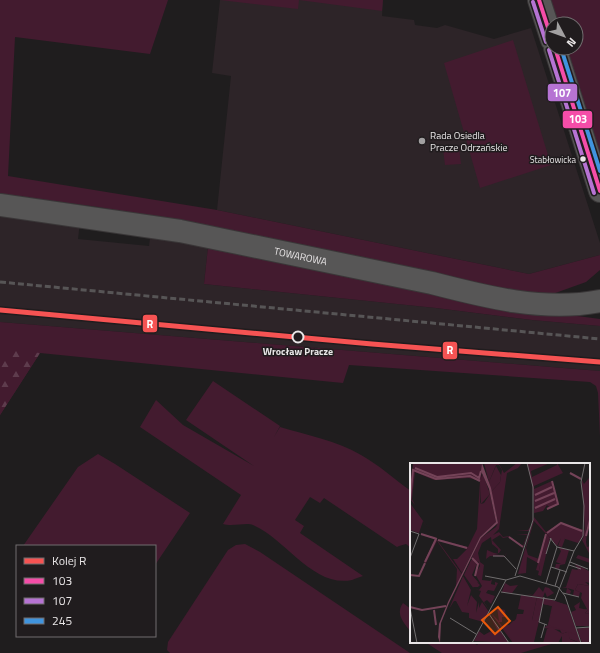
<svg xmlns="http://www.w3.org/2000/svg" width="600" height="653" font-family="'Titillium Web',sans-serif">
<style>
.built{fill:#2d2428}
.green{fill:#431b2f}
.forest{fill:url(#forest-firs)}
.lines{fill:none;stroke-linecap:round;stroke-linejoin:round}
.minor-casing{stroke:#3a3738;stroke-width:24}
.minor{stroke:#575656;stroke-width:22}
.rail{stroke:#575556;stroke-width:3;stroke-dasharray:6 3;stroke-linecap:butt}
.bus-1-casing{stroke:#201c1e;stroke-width:7}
.bus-2-casing{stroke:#201c1e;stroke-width:7}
.bus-3-casing{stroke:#201c1e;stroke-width:7}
.bus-1{stroke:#f54da8;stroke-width:4}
.bus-2{stroke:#b673d3;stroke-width:4}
.bus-3{stroke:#4094de;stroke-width:4}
.rail-1-casing{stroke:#201c1e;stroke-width:8}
.rail-1{stroke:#f65353;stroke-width:5}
.poi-dot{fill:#a2a0a1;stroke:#201c1e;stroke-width:1.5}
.bus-dot{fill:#e9e6e7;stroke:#201c1e;stroke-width:1.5}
.stop-dot{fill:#201c1e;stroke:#e9e6e7;stroke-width:2}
.labels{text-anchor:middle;stroke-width:3;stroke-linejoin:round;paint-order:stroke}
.bus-label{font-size:9px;fill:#e9e6e7;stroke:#201c1e;text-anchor:end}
.poi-label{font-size:10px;fill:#e9e6e7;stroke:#201c1e;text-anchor:start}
.street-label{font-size:10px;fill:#e9e6e7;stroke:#201c1e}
.stop-label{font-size:10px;font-weight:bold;fill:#e9e6e7;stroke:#201c1e}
.inset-river{fill:none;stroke:#744358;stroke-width:2}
.inset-road{fill:none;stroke:#706d6e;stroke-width:1}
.view{fill:#e8590c;fill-opacity:0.15;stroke:#e8590c;stroke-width:2}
.inset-edge{fill:none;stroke:#e9e6e7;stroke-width:2}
.line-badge{stroke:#201c1e;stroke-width:1.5}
.badge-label{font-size:11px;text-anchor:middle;font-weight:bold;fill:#fff}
</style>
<defs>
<pattern id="forest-firs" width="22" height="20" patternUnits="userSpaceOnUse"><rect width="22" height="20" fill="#431b2f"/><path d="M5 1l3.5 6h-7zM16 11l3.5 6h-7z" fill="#5e3c4d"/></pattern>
</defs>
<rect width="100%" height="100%" fill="#1f1d1e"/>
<g class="built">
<path d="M220,0H383L382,16L414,20L415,25L437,28L445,25L494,39L531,28L600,243V255L529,274L217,210L231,76L212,73Z"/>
<path d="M0,210L80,222L78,239L149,246L151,230L208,247L204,284L436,308L532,320L600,326V371L0,322Z"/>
</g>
<g class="green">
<path d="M0,0H168L150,54L15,37L8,176L217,210L529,274L600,255V270L586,282L547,296L523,295L148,216L98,207L0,194Z"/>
<path d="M220,0H383L382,11L299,0L298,9Z"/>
<path d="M548,0H600V159L564,48H576V24H556Z"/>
<path d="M513,40L551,165L480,188L444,63Z"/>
<path d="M459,148L461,164L445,165L443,149Z"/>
<path d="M208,247L570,315L600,319V326L532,320L436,308L204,284Z"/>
<path d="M0,322L600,371V437L598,393L596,386L590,382L349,365L343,383L40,353L0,415Z"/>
<path d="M213,381L280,426L274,437L280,427C307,435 337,441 361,455C379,465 394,479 411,491V548L406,544L399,546L397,547L324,498L320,503L310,497L295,520L304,526L300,533L363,576C359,577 355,579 352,580C313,588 285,538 253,525C246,522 233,527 223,524L241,495L140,427L156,400L183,425L254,466L186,420Z"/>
<path d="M98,454L115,464L190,513L155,565V546H23L78,467Z"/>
<path d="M245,544L260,552L410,653H170L167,650L168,642L228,550L236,545Z"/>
<path d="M403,603L411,609V632C404,623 395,614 403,603Z"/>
<path d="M425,642H461L465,644L466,642H472L477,645L480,642H558L521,653H442Z"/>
</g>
<path class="forest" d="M0,349L40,353L0,415Z"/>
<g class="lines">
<g class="minor-casing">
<g id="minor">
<path d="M539,0L552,40"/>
<path d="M555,48L600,191"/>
<path id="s1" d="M0,205L180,231L432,283C486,297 544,312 600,301"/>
</g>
</g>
<use href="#minor" class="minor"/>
<path class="rail" d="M0,282L600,339"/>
<g class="bus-1-casing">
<g id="bus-1">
<path d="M539,0L552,40"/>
<path d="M555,48L600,191"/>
</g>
</g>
<g class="bus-2-casing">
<g id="bus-2">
<path d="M533,2L546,42"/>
<path d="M549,50L594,193"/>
</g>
</g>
<g class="bus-3-casing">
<path id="bus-3" d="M561,48L600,171"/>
</g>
<use href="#bus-1" class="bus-1"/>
<use href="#bus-2" class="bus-2"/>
<use href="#bus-3" class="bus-3"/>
<g class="rail-1-casing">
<path id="rail-1" d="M0,310L372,344L600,362"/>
</g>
<use href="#rail-1" class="rail-1"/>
</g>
<circle class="poi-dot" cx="422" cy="141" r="4"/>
<circle class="bus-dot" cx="583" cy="159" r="3.5"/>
<circle class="stop-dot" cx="298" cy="337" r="5.5"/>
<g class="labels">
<g class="bus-label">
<text x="576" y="163">Stabłowicka</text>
</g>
<g class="poi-label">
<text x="430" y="139">Rada Osiedla<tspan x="430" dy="12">Pracze Odrzańskie</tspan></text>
</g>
<g class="street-label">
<text dy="4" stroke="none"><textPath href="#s1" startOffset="305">TOWAROWA</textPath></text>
</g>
<g class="stop-label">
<text x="298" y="355">Wrocław Pracze</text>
</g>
</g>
<g transform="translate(410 463)">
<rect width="180" height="180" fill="#1f1d1e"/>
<path d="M74,0L89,1L94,10L107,0H112L108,5L97,10L89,66L83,72L89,69L93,74L99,73L113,83L117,72H106V68L118,67L120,64V68H106V72L118,71L108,99L113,84L98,74L93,75L90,72L82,77L91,87L89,90L84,91L95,93L97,88L95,94L80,93L76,96L77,87L84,90H88V86L82,81L81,74L72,80L68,90L70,99L74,102L72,117L80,118L82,116L81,121L85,122V119L88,120L84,128L78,127L76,130L85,133L81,141L77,137L74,139L80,148L69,133L71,128L65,126L69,127L72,123L65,111L70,103L68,98L62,112L69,120L67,119L70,122L68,124H63L64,126L54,112L61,97H65L62,94L71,75L86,64L88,59L81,29L90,19L92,7L89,2H86L79,19ZM117,0H140L121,8L122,14L147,2V0L153,10L124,23V26L142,18L148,41L140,45L137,42L133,48L124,50L123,26ZM73,11L80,31L71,41L70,16ZM0,40L52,111L46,124L47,106L27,78L16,100L14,99L25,76L14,72L25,74L13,58L9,70L0,67ZM124,54L136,69L150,60L177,68L176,79L177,84L180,83V92L172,77L175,71L168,80L152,75L155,76L152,84L148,83L151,75L147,83L136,70L129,108L126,107L128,100L117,94L116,110L108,111ZM124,58L136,71L129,96L118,92L116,85ZM148,84L159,87L155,101L150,102L149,106L145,105L146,101H151L146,99L151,88ZM168,92L180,96V120L175,119L180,123L168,121L165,127L170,129L169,134L163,132L164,127L157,125L161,128L160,131L156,130L157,125L152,124H156L162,106L168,107L165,101L179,108L180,100L166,95ZM53,113L61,127L57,143L61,132L67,139L66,150L69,139V145L72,139L79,149L73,159L59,155V150L52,149L46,138H44L39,146ZM95,120L100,123L108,122L102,130L92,129ZM129,124L133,129L135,124L139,125L144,130L137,134L135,129L133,134L157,142L171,180L160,176L156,169L152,171L150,167L134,165L138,162L142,143L133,141L123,180H103L80,149L89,158L87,145L95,147L96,154H92V159H89L92,163L99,162L103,158L122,157L127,134L117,131L123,132ZM170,139L169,145L178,147L175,150L180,151V163H166L161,149L166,147L164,143ZM80,153L99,180L64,178L69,168L74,172L83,167L85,170L88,168ZM180,164V180H172L167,166Z" fill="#431b2f" fill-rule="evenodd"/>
<path d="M3,0H72L70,39L71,41L74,40L80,31L86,59L70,74L52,110L43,96H47L57,86L28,76L58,84L67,66L70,18L59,15L24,17L5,9L2,36L5,42L0,36ZM86,3L91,12L90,19L81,29L79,19ZM179,10L180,58L175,69L172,20V17L174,21L179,15ZM137,71L140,75L131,113L128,112L130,103L128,102ZM168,121L180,123V151L175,150L178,147L173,146H177L171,135L172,130L165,127ZM111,132L127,134L122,157L129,158L124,179L131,180H104L92,163L100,162L106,156L107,151H113L114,147L108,146ZM134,135L157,142L167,172L138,162L143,143L133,141ZM141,164L153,171L154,169L158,170L160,176L169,180H152V173L148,180H133L137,166Z" fill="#431b2f"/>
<path d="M72,0L81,25L88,60L71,75L39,140L31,160L30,180L28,174L29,161L38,139L70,74L86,59L79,26L71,8Z" fill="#744358"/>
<path class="inset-river" d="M5,5L27,14L61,10L69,15L71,8M160,10L171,16M125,32L142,24M0,37L3,7L26,16L60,13L70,18M125,38L144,30M125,45L145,36M137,46L148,41L142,18M137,70L151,60L172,68M11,71L27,76M176,73L180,57M99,74L113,84M28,77L57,85M62,95L68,101L65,113M15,99L26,76M128,100L136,71M0,112L9,113L15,100M0,144L12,147L36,143M24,147L26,162"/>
<path class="inset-road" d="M0,68L9,71L0,95M140,75L147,84L164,88M136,91L141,75M83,93H94L106,106M160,99L178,106M159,102L171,106M141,104L157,109M75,113L96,117L110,113L148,124L155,133L171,180M105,113L123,57V24L117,0M136,120L147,84M145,123L150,107M91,129L145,137L164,88L173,73L174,43L171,19L175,0M153,130L169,134M134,134L129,159L137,162M0,145L7,180M79,151L99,180M40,155L66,171M166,165L180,164M131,175L135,161M62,180L96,117"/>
<path class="view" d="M88,144L100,158L85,171L72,157Z"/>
<rect width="180" height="180" class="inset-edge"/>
</g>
<g class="line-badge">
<rect x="547" y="83" width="31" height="19" rx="4" fill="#b673d3"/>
<rect x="562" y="110" width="31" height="19" rx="4" fill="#f54da8"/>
<rect x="142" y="314" width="16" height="19" rx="4" fill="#f65353"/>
<rect x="442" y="341" width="16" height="19" rx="4" fill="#f65353"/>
</g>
<g class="badge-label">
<text x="562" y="97">107</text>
<text x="578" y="123">103</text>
<text x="150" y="328">R</text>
<text x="450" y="354">R</text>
</g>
<rect x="16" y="545" width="140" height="92" fill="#201c1e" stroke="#706d6e"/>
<rect x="24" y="558" width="20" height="6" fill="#f65353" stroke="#706d6e"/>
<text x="52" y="565" font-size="12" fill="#e9e6e7">Kolej R</text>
<rect x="24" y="578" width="20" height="6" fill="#f54da8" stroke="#706d6e"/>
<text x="52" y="585" font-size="12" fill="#e9e6e7">103</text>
<rect x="24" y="598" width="20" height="6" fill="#b673d3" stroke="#706d6e"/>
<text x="52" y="605" font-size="12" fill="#e9e6e7">107</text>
<rect x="24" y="618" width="20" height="6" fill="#4094de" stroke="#706d6e"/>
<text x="52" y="625" font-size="12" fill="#e9e6e7">245</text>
<g transform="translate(564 36) rotate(131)"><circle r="19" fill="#201c1e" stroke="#706d6e"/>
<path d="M0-3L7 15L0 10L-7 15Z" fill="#a2a0a1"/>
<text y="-6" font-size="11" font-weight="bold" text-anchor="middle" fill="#e9e6e7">N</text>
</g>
</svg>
